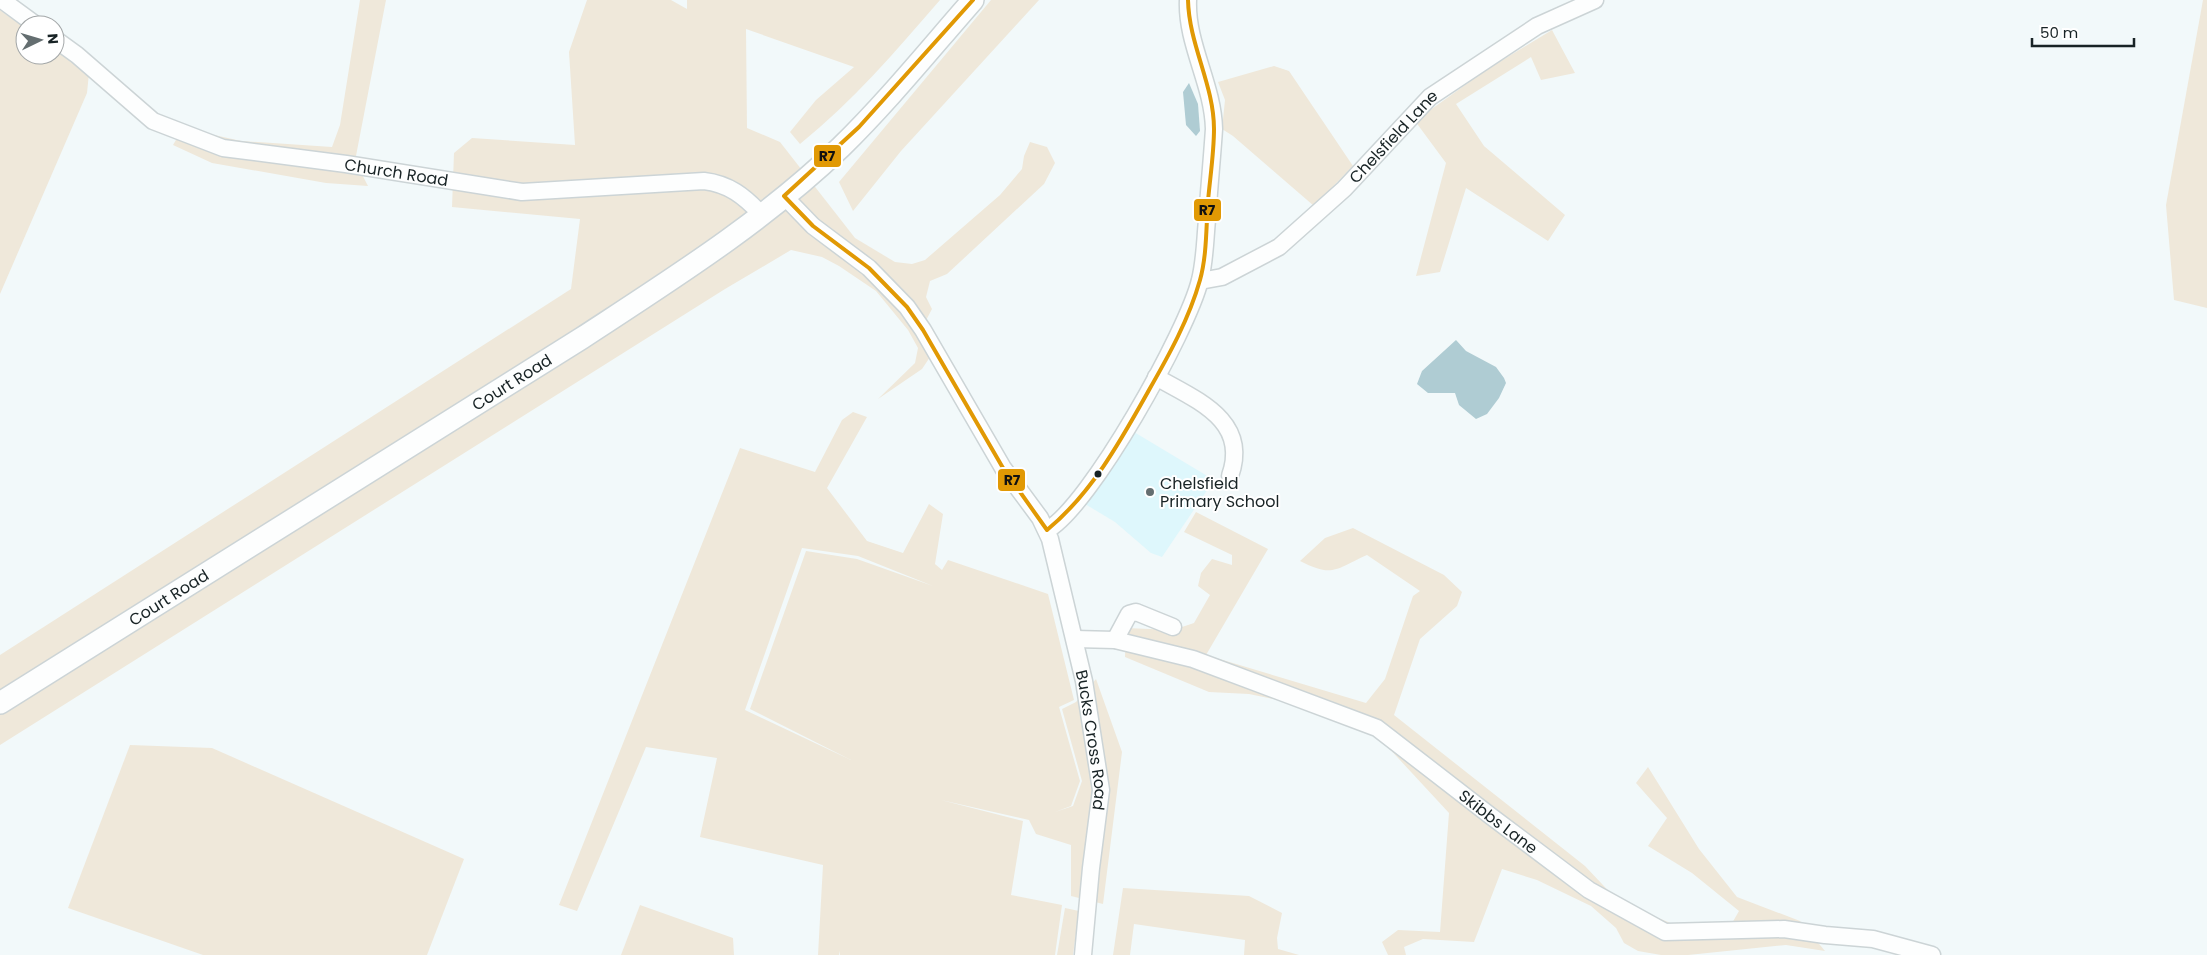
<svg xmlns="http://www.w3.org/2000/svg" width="2207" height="955" font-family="Poppins,sans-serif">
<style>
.built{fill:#def7fc}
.green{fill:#efe8da;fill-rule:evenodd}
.water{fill:#afccd3}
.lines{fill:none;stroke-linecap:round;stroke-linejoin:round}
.minor-casing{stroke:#ccd4d6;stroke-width:19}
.major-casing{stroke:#ccd4d6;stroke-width:24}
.minor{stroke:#fdfefe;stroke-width:16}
.major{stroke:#fdfefe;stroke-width:21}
.bus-1-casing{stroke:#fff;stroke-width:8}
.bus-1{stroke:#e19904;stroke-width:4}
.bus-dot{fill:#182325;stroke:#fff;stroke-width:2}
.poi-dot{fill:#646e70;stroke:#fff;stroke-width:2}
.labels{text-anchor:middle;stroke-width:4;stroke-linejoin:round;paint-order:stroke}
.street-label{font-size:16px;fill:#182325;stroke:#fff}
.poi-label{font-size:16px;fill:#182325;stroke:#fff;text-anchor:start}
.line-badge{stroke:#fff;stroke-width:2}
.pale-badge-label{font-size:14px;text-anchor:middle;font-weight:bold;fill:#111}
</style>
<rect width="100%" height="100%" fill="#f2f9fa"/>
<path class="built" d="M1134,432L1214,480L1162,557L1151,553L1115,522L1085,504Z"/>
<g class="green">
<path d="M360,0H386L355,161L368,186L326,183L212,163L173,145L183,128L241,141L332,147L340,125Z"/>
<path d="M587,0H671L687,9V0H940C896,51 852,102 800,144L790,132L816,100L854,67L746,29L747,128L780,142L855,238L895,262L912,264L925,260L1000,195L1022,169L1024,156L1030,142L1047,147L1055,163L1044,184L947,274L930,281L926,297L932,309L923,326L932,354L922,369L878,399L915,363L918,348L908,330L876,291L839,266L822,257L791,250L725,289L0,745V655L571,289L580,219L452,207L454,153L472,138L575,145L569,52Z"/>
<path d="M991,0H1039L901,151L853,211L839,182Z"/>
<path d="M2203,0H2207V308L2174,300L2166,205Z"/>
<path d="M0,10L25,28V55H55V49L89,73L87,93L0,294Z"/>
<path d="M1552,30L1575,73L1541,80L1531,57L1456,104L1484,146L1565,215L1548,241L1466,188L1440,272L1416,276L1446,163L1415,121L1486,70Z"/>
<path d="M1274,66L1289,71L1353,166L1314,206L1233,136L1222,129L1225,100L1218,82Z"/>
<path d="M853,412L867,417L827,488L867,541L903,553L929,504L943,514L935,564L942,570L948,560L1048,594L1074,700L1059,707L1080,781L1071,806L1055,812L1073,806L1082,781L1062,709L1076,702L1096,679L1122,752L1103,904L1071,896V845L1036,834L1029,820L941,800L1023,821L1011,895L1062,905L1055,955H840L839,951V955H818L823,865L700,837L717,758L646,747L577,911L559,905L740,448L815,472L842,420ZM802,548L858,556L933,586L857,559L806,551L750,709L851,760L745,710Z"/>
<path d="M1196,512L1268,549L1206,655L1366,703L1385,679L1413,596L1420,591L1367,555C1336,569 1333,578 1300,561L1325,538L1353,528L1444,575L1462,592L1457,606L1420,639L1394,715L1585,866L1619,902L1673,924L1731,925L1739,911L1692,873L1648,846L1667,818L1636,783L1648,767L1699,849L1737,897L1800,921L1825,951L1786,945L1688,955H1661L1638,951L1624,943L1616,928L1591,906L1537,880L1502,869L1474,942L1423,939L1404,947L1406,955H1388L1382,942L1398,930L1440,932L1449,813L1386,745L1365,718L1249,694L1209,692L1125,657L1126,628L1173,630L1194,623L1210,595L1198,586L1201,573L1212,559L1232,565V555L1184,532Z"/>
<path d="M130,745L212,748L464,859L427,955H203L68,908Z"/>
<path d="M1123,888L1249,896L1282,913L1277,938L1278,949L1299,955H1244L1245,940L1134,924L1130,955H1113Z"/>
<path d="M640,905L733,938L734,955H621Z"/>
<path d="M1065,908L1079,911L1073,955H1057Z"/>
</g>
<g class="water">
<path d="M1189,83L1198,104L1200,131L1196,136L1186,125L1183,92Z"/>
<path d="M1456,340L1466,351L1496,367L1504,378L1506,383L1499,398L1487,414L1476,419L1459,405L1455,393H1428L1417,384L1422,371Z"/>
</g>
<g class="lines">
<g class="minor-casing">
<g id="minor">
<path d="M2,0L36,25"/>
<path id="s1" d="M55,39L77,55L153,121L223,148L346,164L522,192L704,181C729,184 744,196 761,214"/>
<path id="s2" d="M784,196L813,226L869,268L907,307L923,330L1003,468L1040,518L1050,539L1084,681L1101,790L1091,868L1083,955"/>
<path id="s3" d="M1200,281L1222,277L1279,247L1344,189L1430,97L1537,26L1595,0"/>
<path d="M1156,377C1196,400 1250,420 1230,476"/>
<path d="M1047,530C1090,507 1188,330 1200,280C1205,260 1205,240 1207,220C1209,189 1212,159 1214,129C1213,84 1186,44 1188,0"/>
<path id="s4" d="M1075,639L1115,640L1193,659L1377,728L1492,817L1589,890L1665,932L1784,929L1825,935L1873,939L1932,955"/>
<path d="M1115,640L1129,614L1136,612L1173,627"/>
</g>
</g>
<g class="major-casing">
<g id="major">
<path id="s5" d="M0,703L582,338C672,279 763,222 841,147C888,101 930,49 973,0"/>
</g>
</g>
<use href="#minor" class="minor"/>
<use href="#major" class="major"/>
<g class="bus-1-casing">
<path id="bus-1" d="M973,0L859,127L784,196L813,226L869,268L907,307L923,330L1003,468L1047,530C1092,493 1121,440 1149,390C1169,355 1189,319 1200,280C1207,255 1206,227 1208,201C1210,178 1214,153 1214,129C1214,85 1189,45 1188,0"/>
</g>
<use href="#bus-1" class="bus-1"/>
</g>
<circle class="bus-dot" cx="1098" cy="474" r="4.5"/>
<circle class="poi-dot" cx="1150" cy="492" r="5"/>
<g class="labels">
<g class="street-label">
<text dy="6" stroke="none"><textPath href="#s3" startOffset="246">Chelsfield Lane</textPath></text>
<text dy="6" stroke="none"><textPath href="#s1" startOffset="378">Church Road</textPath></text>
<text dy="6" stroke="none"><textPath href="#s5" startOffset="604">Court Road</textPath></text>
<text dy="6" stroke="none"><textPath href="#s5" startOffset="199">Court Road</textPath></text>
<text dy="6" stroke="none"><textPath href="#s2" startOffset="645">Bucks Cross Road</textPath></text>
<text dy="6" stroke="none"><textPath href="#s4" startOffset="470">Skibbs Lane</textPath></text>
</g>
<g class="poi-label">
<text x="1160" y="489">Chelsfield<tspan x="1160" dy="18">Primary School</tspan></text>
</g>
</g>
<g class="line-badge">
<rect x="813" y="144" width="29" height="24" rx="5" fill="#e19904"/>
<rect x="1193" y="198" width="29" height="24" rx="5" fill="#e19904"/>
<rect x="997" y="468" width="29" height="24" rx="5" fill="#e19904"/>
</g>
<g class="pale-badge-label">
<text x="827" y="161">R7</text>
<text x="1207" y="215">R7</text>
<text x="1012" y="485">R7</text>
</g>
<g transform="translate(40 40) rotate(85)"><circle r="24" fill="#ffffff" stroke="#a3a7a8"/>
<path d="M0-4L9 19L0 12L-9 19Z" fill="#646e70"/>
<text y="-8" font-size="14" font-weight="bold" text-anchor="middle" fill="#182325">N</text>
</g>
<path d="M2032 38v8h102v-8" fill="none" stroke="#182325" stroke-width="2.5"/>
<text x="2040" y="38" font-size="15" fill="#182325" stroke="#ffffff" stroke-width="4" paint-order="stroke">50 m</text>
</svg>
